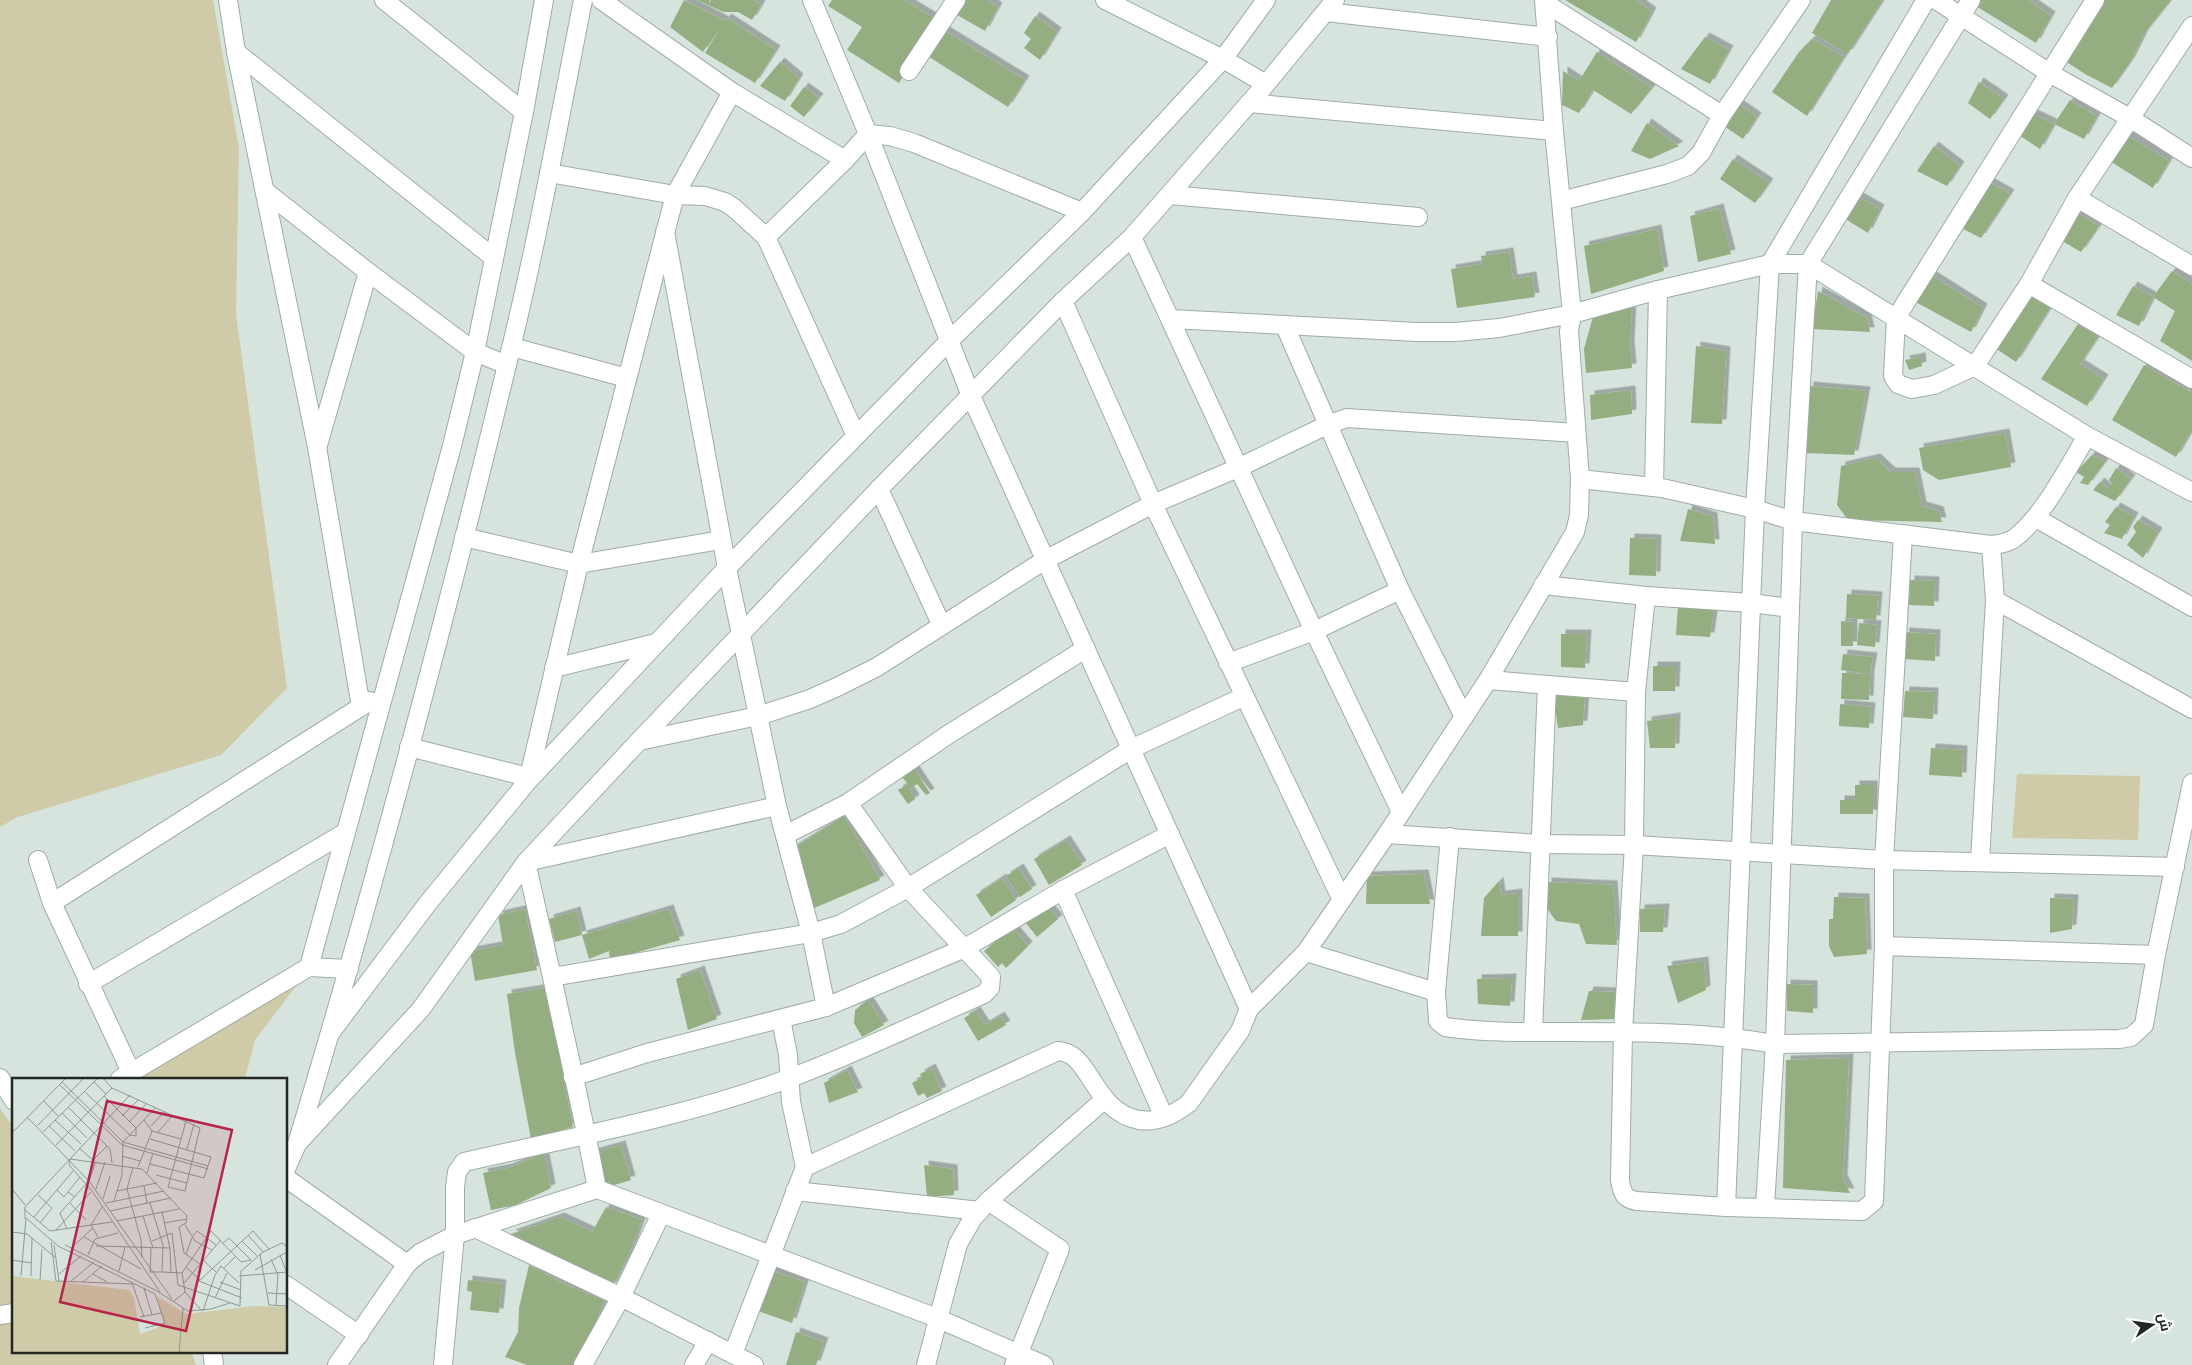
<svg xmlns="http://www.w3.org/2000/svg" width="2192" height="1365" font-family="Signika,Cairo,sans-serif">
<style>
.green{fill:#cfcba9}
.building{fill:#94ae82;filter:url(#shadow)}
.lines{fill:none;stroke-linecap:round;stroke-linejoin:round}
.street-casing{stroke:#9faca5;stroke-width:20}
.street{stroke:#fff;stroke-width:18}
.inset-road{fill:none;stroke:#8f9893;stroke-width:1}
.view{fill:#b62549;fill-opacity:0.15;stroke:#b62549;stroke-width:2.5}
.inset-edge{fill:none;stroke:#222724;stroke-width:2.5}
</style>
<defs>
<filter id="shadow"><feDropShadow dx="4.5" dy="-4.5" stdDeviation="0" flood-color="#0004"/></filter>
</defs>
<rect width="100%" height="100%" fill="#d7e4dd"/>
<g class="green">
<path d="M0,0H213L239,148L236,314L287,688L221,755L18,817L0,827Z"/>
<path d="M2017,774L2140,776L2138,840L2012,838Z"/>
<path d="M297,985L255,1040L245,1079H113Z"/>
<path d="M0,1108L14,1129V1351H191L196,1365H0Z"/>
</g>
<g class="building">
<path d="M684,0L725,21L727,18L776,50L755,83L705,53L721,27L703,52L670,27Z"/>
<path d="M697,0H710L709,4L711,0H753L761,5L752,20L738,12H723Z"/>
<path d="M832,0H904L937,20L899,83L847,50L862,27L828,6Z"/>
<path d="M960,0H987L998,7L985,31L952,12Z"/>
<path d="M1565,0H1636L1652,12L1636,42Z"/>
<path d="M1831,0H1883L1848,54L1812,33Z"/>
<path d="M1973,0H2028L2051,16L2036,43L1971,3Z"/>
<path d="M2098,0H2171L2144,34L2130,62L2112,88L2085,74L2062,59Z"/>
<path d="M1035,16L1057,32L1040,60L1024,48L1031,39L1024,33Z"/>
<path d="M942,29L1025,80L1008,107L926,55Z"/>
<path d="M1705,37L1729,50L1710,84L1681,69Z"/>
<path d="M1812,39L1844,57L1807,116L1772,92L1799,52Z"/>
<path d="M1597,52L1652,88L1631,114L1593,90L1579,113L1562,105L1563,71L1579,81Z"/>
<path d="M780,62L799,78L785,101L760,86Z"/>
<path d="M1979,82L2004,99L1990,119L1968,103Z"/>
<path d="M804,87L819,98L804,117L790,106Z"/>
<path d="M2070,100L2097,116L2084,139L2054,124Z"/>
<path d="M1738,104L1757,117L1743,139L1724,126Z"/>
<path d="M2031,113L2054,124L2040,149L2017,134Z"/>
<path d="M1647,123L1679,146L1650,159L1631,151Z"/>
<path d="M2127,135L2169,161L2153,188L2108,160Z"/>
<path d="M1934,146L1960,166L1947,186L1917,171Z"/>
<path d="M1733,159L1769,183L1755,203L1720,179Z"/>
<path d="M1987,181L2010,194L1981,238L1957,226Z"/>
<path d="M1857,196L1880,209L1868,233L1842,217Z"/>
<path d="M1719,208L1731,254L1698,262L1690,216Z"/>
<path d="M2078,213L2099,226L2081,252L2062,241Z"/>
<path d="M1657,229L1664,271L1591,294L1584,246Z"/>
<path d="M1509,252L1513,279L1532,276L1535,297L1457,308L1451,269L1482,264L1481,256Z"/>
<path d="M2172,271L2192,284V361L2160,341L2175,311L2153,297Z"/>
<path d="M1929,274L1983,308L1971,332L1912,300Z"/>
<path d="M2133,286L2153,297L2139,326L2116,315Z"/>
<path d="M1818,291L1867,318L1870,332L1812,329Z"/>
<path d="M2029,295L2050,308L2016,362L1995,348Z"/>
<path d="M1632,306L1630,344L1632,368L1586,373L1584,349L1594,313Z"/>
<path d="M2078,324L2098,337L2080,364L2104,379L2087,406L2041,379Z"/>
<path d="M1696,346L1726,351L1722,424L1691,423Z"/>
<path d="M1921,357L1922,366L1909,370L1905,360Z"/>
<path d="M2144,365L2192,393V430L2176,457L2112,420Z"/>
<path d="M1809,386L1866,391L1854,455L1805,453Z"/>
<path d="M1631,390L1632,414L1591,420L1590,395Z"/>
<path d="M2005,433L2011,467L1939,480L1923,470L1919,448Z"/>
<path d="M2092,455L2105,462L2088,485L2080,483L2084,477L2076,472Z"/>
<path d="M1876,458L1891,472H1915L1922,506L1939,511L1942,522L1848,520L1837,505L1841,466Z"/>
<path d="M2116,468L2131,479L2115,501L2093,490L2100,482L2107,488L2112,484L2109,480Z"/>
<path d="M2116,507L2134,517L2122,539L2104,533L2110,525L2105,522Z"/>
<path d="M1688,509L1713,517L1715,544L1680,541Z"/>
<path d="M2138,520L2158,532L2143,558L2127,545L2136,532L2133,527Z"/>
<path d="M1630,538L1657,539L1656,576L1629,575Z"/>
<path d="M1910,580L1935,581L1934,606L1909,605Z"/>
<path d="M1847,594L1878,596L1876,620L1846,618Z"/>
<path d="M1678,605L1714,608L1710,637L1676,635Z"/>
<path d="M1841,621L1853,622V646H1841Z"/>
<path d="M1859,623L1877,625L1875,647L1857,645Z"/>
<path d="M1905,632L1936,634L1935,661L1903,659Z"/>
<path d="M1561,634H1587L1585,668L1561,667Z"/>
<path d="M1843,654L1873,657L1870,674L1841,670Z"/>
<path d="M1653,666H1676L1675,691H1653Z"/>
<path d="M1842,673L1870,674L1869,700L1841,699Z"/>
<path d="M1905,691L1934,692L1933,719L1903,717Z"/>
<path d="M1553,692L1585,695L1583,725L1558,728Z"/>
<path d="M1840,704L1871,707L1869,728L1839,726Z"/>
<path d="M1676,717L1675,748H1650L1647,721Z"/>
<path d="M1931,748L1963,750L1962,777L1929,775Z"/>
<path d="M913,767L930,793L926,795L917,784L909,789L915,799L908,804L898,790L908,784L901,776Z"/>
<path d="M1855,785H1873V814H1840V800H1855Z"/>
<path d="M844,816L880,880L805,912L789,851Z"/>
<path d="M1066,840L1082,865L1049,885L1034,859Z"/>
<path d="M1019,868L1032,889L1020,897L1006,876Z"/>
<path d="M1424,874L1430,904H1366L1367,876Z"/>
<path d="M1002,878L1016,900L991,917L976,895Z"/>
<path d="M1499,881L1501,895L1518,893V936H1481L1484,898Z"/>
<path d="M1547,882L1613,885L1617,945L1586,944L1579,924L1556,921L1548,910Z"/>
<path d="M1834,897L1865,898L1867,954L1834,957L1829,946V919H1833Z"/>
<path d="M2050,898L2074,899L2072,929L2050,933Z"/>
<path d="M1047,905L1058,919L1037,937L1026,923Z"/>
<path d="M1665,908L1663,932H1640V909Z"/>
<path d="M525,909L537,970L475,981L470,951L503,945L498,915Z"/>
<path d="M669,909L680,940L610,960L609,951L589,959L582,935L555,942L549,919L576,911L582,935Z"/>
<path d="M1012,927L1028,946L1006,968L1002,963L998,967L984,951Z"/>
<path d="M1704,961L1706,990L1678,1003L1667,966Z"/>
<path d="M700,970L717,1019L688,1030L676,979Z"/>
<path d="M1512,978L1510,1006L1478,1004L1477,979Z"/>
<path d="M1786,984L1813,985V1013L1787,1011Z"/>
<path d="M546,988L573,1127L531,1139L515,1053L507,994Z"/>
<path d="M1589,991L1615,992L1614,1019L1581,1020Z"/>
<path d="M868,1000L884,1025L862,1037L854,1023L855,1010Z"/>
<path d="M976,1011L985,1025L1000,1016L1006,1025L978,1041L964,1018Z"/>
<path d="M1849,1058L1843,1179L1850,1193L1783,1188L1786,1060Z"/>
<path d="M931,1068L942,1091L927,1098L924,1093L918,1096L912,1083L922,1078L920,1074Z"/>
<path d="M847,1070L858,1092L829,1103L824,1083Z"/>
<path d="M621,1145L631,1180L601,1189L592,1153Z"/>
<path d="M544,1153L551,1188L516,1205L491,1210L483,1173L508,1168Z"/>
<path d="M924,1165L953,1169L954,1195L927,1197Z"/>
<path d="M606,1207L642,1220L630,1252L612,1287L511,1234L560,1217L592,1232Z"/>
<path d="M529,1265L566,1285L604,1300L590,1339L574,1365H527L505,1357L518,1332L519,1308Z"/>
<path d="M769,1270L805,1282L792,1323L755,1310Z"/>
<path d="M468,1280L502,1284L499,1313L470,1310L472,1292L467,1291Z"/>
<path d="M796,1332L824,1342L816,1365H786Z"/>
</g>
<g class="lines">
<g class="street-casing">
<g id="street">
<path d="M228,0L236,52L317,447L361,707"/>
<path d="M384,0L524,112"/>
<path d="M601,0L732,92L845,160"/>
<path d="M812,0L868,134L971,396L1249,1009"/>
<path d="M1105,0L1223,59L1266,84"/>
<path d="M1546,0L1545,3L1722,115"/>
<path d="M1936,0L2051,74L2130,118L2192,158"/>
<path d="M2095,0L1896,318L1893,376L1898,384L1912,389L1934,385L1975,366L2029,284L2077,198L2192,26"/>
<path d="M1326,12L1548,37"/>
<path d="M236,52L494,258"/>
<path d="M909,71L956,0"/>
<path d="M1249,103L1554,131"/>
<path d="M549,173L675,195L705,196L725,202L734,208L766,237L856,436"/>
<path d="M265,191L368,272L475,352L507,365"/>
<path d="M1170,195L1418,217"/>
<path d="M2077,198L2192,266"/>
<path d="M1561,201L1667,174L1688,166L1701,153L1722,115L1801,0"/>
<path d="M665,232L727,568L777,806L811,933L826,1007"/>
<path d="M766,237L845,160L868,134L890,136L914,143L1082,212"/>
<path d="M1132,237L1314,631L1401,812"/>
<path d="M2029,284L2192,379"/>
<path d="M1063,301L1153,504L1342,900"/>
<path d="M1171,319L1417,332H1456L1499,328L1572,314L1658,290L1770,264H1808L2087,436L2192,492"/>
<path d="M1285,326L1400,590L1464,717"/>
<path d="M512,347L627,378"/>
<path d="M318,445L368,272"/>
<path d="M1580,479L1662,488L1755,509L1793,521L1991,545C2000,544 2009,543 2016,537C2044,515 2068,467 2087,436"/>
<path d="M1654,487L1658,290"/>
<path d="M879,489L941,624"/>
<path d="M2036,518L2192,607"/>
<path d="M464,537L579,564L721,540"/>
<path d="M1543,585L1646,596L1751,603L1790,608"/>
<path d="M1646,596L1636,692L1634,845L1623,1032L1620,1180C1622,1193 1624,1199 1637,1201L1726,1207L1862,1211L1874,1201L1884,946V860L1903,534"/>
<path d="M1995,600L2192,709"/>
<path d="M1228,663L1314,631L1400,590"/>
<path d="M554,668L656,643"/>
<path d="M1488,680L1636,692"/>
<path d="M639,741L758,716L810,699L837,687L877,667L1045,560L1153,504L1238,468L1327,425L1347,418L1576,433"/>
<path d="M409,747L528,777"/>
<path d="M528,781L579,564L675,195L732,92"/>
<path d="M777,806L526,862L552,977L811,933L841,924L908,888L1131,749L1243,697"/>
<path d="M1387,834L1540,844L1634,845L1884,860L2175,867"/>
<path d="M785,835L848,803L949,734L1085,649"/>
<path d="M1450,837L1436,992L1438,1021L1445,1027C1486,1033 1529,1032 1570,1032C1639,1032 1708,1032 1775,1044L2119,1039L2131,1037L2144,1025L2156,955L2192,783"/>
<path d="M38,860L52,903L131,1072"/>
<path d="M1980,861L1995,600L1991,545"/>
<path d="M1063,890L1164,1117"/>
<path d="M52,903L370,701"/>
<path d="M1884,946L2156,955"/>
<path d="M1306,952L1436,992"/>
<path d="M309,967L452,446L475,352L524,112L544,0"/>
<path d="M552,977C567,1048 584,1118 597,1189"/>
<path d="M88,984L346,832"/>
<path d="M781,1019L788,1055L791,1102L805,1167"/>
<path d="M331,1032L428,903L527,782L727,568L949,341L1082,212L1223,59L1266,0"/>
<path d="M1533,1032L1547,685"/>
<path d="M573,1077L647,1053L826,1007L965,948L1063,890L1170,834"/>
<path d="M0,1078L14,1101"/>
<path d="M120,1079L309,967L349,969"/>
<path d="M297,1144L421,1009L526,862L639,741L879,489L1063,301L1132,237L1266,84L1335,0"/>
<path d="M286,1169L297,1144C376,881 447,615 511,348C539,233 560,116 583,0"/>
<path d="M286,1178L407,1264L337,1365"/>
<path d="M795,1191L980,1211"/>
<path d="M988,1201L1060,1249L1014,1365"/>
<path d="M1726,1207L1755,509L1770,264L1926,0"/>
<path d="M1765,1207L1775,1044L1793,521L1808,264L1971,0"/>
<path d="M475,1228L621,1297L754,1365"/>
<path d="M407,1264L420,1253L455,1235L597,1189L937,1318L1044,1365"/>
<path d="M286,1285L359,1335"/>
<path d="M0,1315L14,1313"/>
<path d="M212,1351L214,1365"/>
<path d="M733,1354L805,1167L1058,1051C1091,1052 1092,1111 1139,1120C1158,1123 1175,1114 1189,1103L1240,1031L1249,1009L1306,952L1387,834L1488,680L1575,532L1579,515L1580,479L1569,331L1572,314L1554,131L1544,0"/>
<path d="M443,1365L455,1235V1187L457,1172L464,1162C573,1137 685,1117 790,1078C855,1054 920,1022 984,994L990,988L991,977L908,888L848,803"/>
<path d="M583,1365L621,1297L661,1214"/>
<path d="M694,1365L708,1341"/>
<path d="M926,1365L958,1244L973,1218L988,1201L1104,1100"/>
</g>
</g>
<use href="#street" class="street"/>
</g>
<g transform="translate(12 1078)">
<rect width="275" height="275" fill="#d7e4dd"/>
<path d="M0,198L117,212L122,220L128,256L152,247L145,218L174,236L243,228L275,229V275H0Z" fill="#cfcba9"/>
<path class="inset-road" d="M91,0L100,10L188,50L173,113L156,109M50,4L111,64L196,88M82,4L94,16M48,7L110,67L196,91M72,13L118,57L124,58V50L92,18M32,23L46,38M56,29L98,71L100,85M50,35L75,60M110,38L126,22M15,39L77,103L160,221M43,42L69,66M117,44L135,25M25,48L72,0M37,48L63,73M139,48L153,33M140,53L169,61M31,54L86,0M146,54L161,37M0,55L54,0M138,61L199,79L192,100L138,86M44,67L100,10M67,70L81,82L95,68M175,71L182,46M110,78L128,83M58,81L130,91L175,138L174,145L167,149L172,175L188,186M58,81L57,87L80,113L148,214M121,89L115,111L129,162L130,179M126,89L140,53L132,42M135,95L141,75M144,97L175,105M77,103L84,83M132,108L135,125M156,109L174,43M0,111L13,127M84,111L93,84M45,112L52,119L56,114M105,113L145,105M26,117L40,130L28,145M63,119L56,114L68,99M91,121L98,98M102,123L110,97L111,64L144,29M58,125L74,142M94,125L152,113M138,125L151,167L150,194H138L139,170M12,131L38,153L100,144M98,133L159,120M150,134L158,170L159,194M131,138L141,170M22,139L61,93M13,141V129L118,17M0,142V158M105,143L167,131M152,145L175,141M173,147L183,163L200,172M55,151L48,135L74,106M44,152L79,114M0,154L15,156L44,180M236,157L251,174M72,159L129,191M86,159L79,147L90,129M180,159L185,153L204,167M140,163L160,155L166,207L228,228L229,193L251,174L270,165L275,169M230,163L245,178M39,164L44,203L121,206M211,165L217,160L239,182M42,167L47,203M53,167L145,213L176,233L199,231L218,225M84,168L158,170M59,170L81,150M174,176L180,160M248,176L257,227L275,228M76,177L83,161L106,155M268,177L275,195M259,181L265,195M0,182L20,185M191,182L204,194M209,188L227,205M174,189L188,202M212,190L224,178M243,192L275,174M107,193L113,169M150,194L170,195M47,196L69,178M81,196L95,204M9,198L14,140L46,168L143,216M19,198L20,160M227,198L275,194M28,202L30,171M58,204L82,184M71,204L90,188M208,204L229,212M120,205L132,239M172,205L209,162M132,210L140,237M173,214L170,195L199,153L229,184L239,182M256,215L275,216M203,220L215,195M230,220L187,203L241,153L257,171M162,223L173,214L190,233M264,227L266,195M191,233L203,197L209,188M128,239L149,235M133,250L153,245L143,216M167,275L171,230"/>
<path class="view" d="M95,23L220,52L174,253L48,224Z"/>
<rect width="275" height="275" class="inset-edge"/>
</g>
<g transform="translate(2152 1325) rotate(77)" stroke="#ffffff" stroke-width="4" paint-order="stroke">
<path d="M0-4L9 19L0 12L-9 19Z" fill="#222724"/>
<text y="-8" font-size="14" font-weight="bold" text-anchor="middle" fill="#222724">ش</text>
</g>
</svg>
